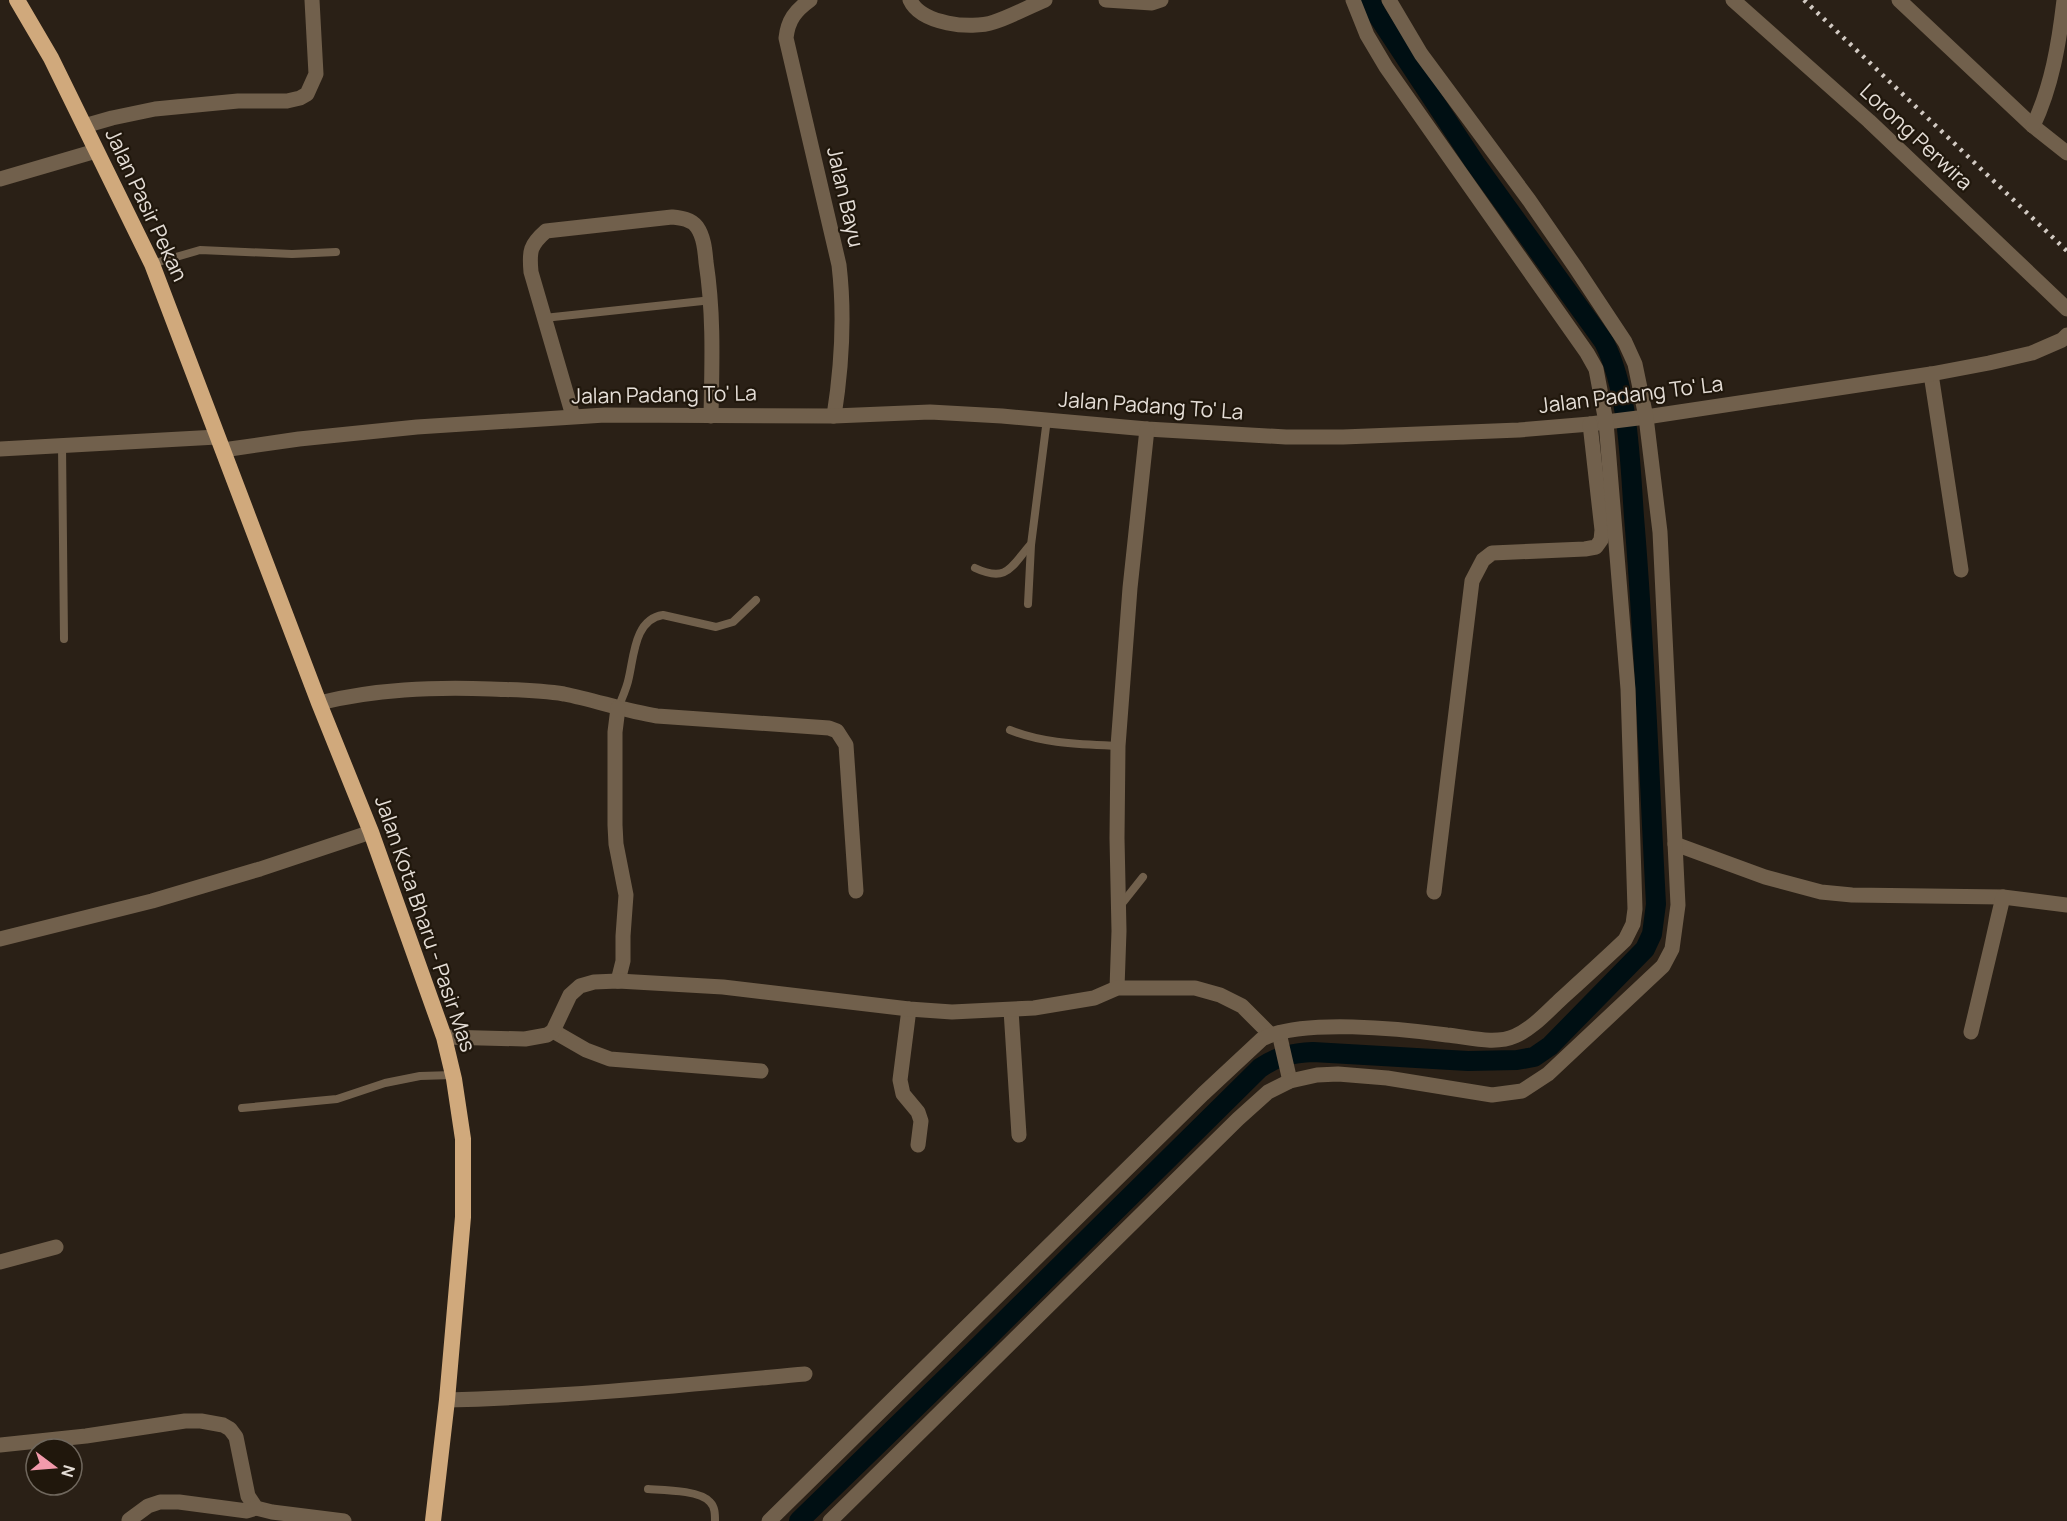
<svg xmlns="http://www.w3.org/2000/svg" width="2067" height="1521" font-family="Manrope,sans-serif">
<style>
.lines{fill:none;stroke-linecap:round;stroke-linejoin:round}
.canal{stroke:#000f13;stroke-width:20}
.service{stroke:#71604c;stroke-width:8}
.minor{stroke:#71604c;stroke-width:15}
.trunk{stroke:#d0a97c;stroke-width:16}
.rail{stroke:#d2cac3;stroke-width:4.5;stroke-dasharray:3 6;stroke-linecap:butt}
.labels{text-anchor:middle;stroke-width:4.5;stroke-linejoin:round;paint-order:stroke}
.street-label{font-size:21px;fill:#e5ded7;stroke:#20170c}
</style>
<rect width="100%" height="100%" fill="#2a2016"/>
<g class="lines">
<path class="canal" d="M799,1521L980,1345L1260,1068C1277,1056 1293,1053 1313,1052L1468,1061L1517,1060L1534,1057L1550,1046L1645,949L1652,934L1656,904C1649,775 1645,646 1634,517C1630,462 1629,392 1604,342L1475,163L1376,13L1370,0"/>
<g class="service">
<path d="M152,264L200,250L292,254L336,252"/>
<path d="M544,318L712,300"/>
<path d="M62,445L64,639"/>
<path d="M975,568C1007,583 1011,567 1030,545"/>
<path d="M1028,604L1031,545L1047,419"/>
<path d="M618,708C622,698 627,688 629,677C634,655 635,619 663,615L716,627L733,622L756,600"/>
<path d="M1010,730C1045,744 1081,744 1118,746"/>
<path d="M1120,906L1143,877"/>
<path d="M242,1108L337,1099L385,1083L420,1076L453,1075"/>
<path d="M648,1489C663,1490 700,1490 710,1502C715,1507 715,1514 715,1521"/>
</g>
<g class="minor">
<path d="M810,0C795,11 788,20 786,38L839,265C845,316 842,365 834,416"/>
<path d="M910,0C921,24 971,30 994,22C1012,16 1028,7 1045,0"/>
<path d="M1106,0L1152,3L1161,0"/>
<path d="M1733,0L1869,121L2067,309"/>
<path d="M1899,0L2033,126L2067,153"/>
<path d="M84,126L112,118L155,109L238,101H287L300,98L307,94L316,74L312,0"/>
<path d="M2033,126C2052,86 2059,43 2064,0"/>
<path d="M0,179L96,151"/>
<path d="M1931,374L1961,570"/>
<path d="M573,416L531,272C529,251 530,245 546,231L672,217C681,218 691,219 697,227C704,237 705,251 706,262C714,314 712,364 711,416"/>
<path d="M0,449L217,437"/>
<path d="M223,450L299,439L417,427L605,415L834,416L930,412L1002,416L1147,429L1286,437H1343L1519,430L1590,424L1646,417L1931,374L1989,363L2032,353L2062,340L2067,335"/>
<path d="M319,703C376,689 432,687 491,689C515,690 540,690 564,694C595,700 625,711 657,716L829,728L837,731L846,745L856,891"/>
<path d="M618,708L615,732V825L616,844L626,895L623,936V961L618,981"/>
<path d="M1675,844L1765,877L1821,892L1852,895L2003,897L2067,905"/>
<path d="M1434,892L1472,581L1483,560L1492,553L1585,549L1596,547L1601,540L1602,530L1590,424"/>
<path d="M0,939L152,901L260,869L371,832"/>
<path d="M1117,988L1119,931L1117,838L1118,746L1130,588L1147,429"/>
<path d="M909,1009L900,1080L903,1094L918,1112L921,1121L918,1145"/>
<path d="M1011,1010L1019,1135"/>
<path d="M553,1031L586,1050L610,1059L761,1071"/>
<path d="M1971,1032L2003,897"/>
<path d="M1279,1033L1290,1081"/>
<path d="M444,1037L525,1039L547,1035L553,1031L570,995L580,986L594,982L618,981L723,987L909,1009L952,1012L1034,1008L1094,998L1117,988H1195L1220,995L1242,1006L1271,1035"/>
<path d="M0,1262L56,1247"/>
<path d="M447,1400C567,1397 686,1385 805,1374"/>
<path d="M0,1445L86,1436L185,1421H201L223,1425L230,1429L236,1437L248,1496L256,1508L272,1512L344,1521"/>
<path d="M129,1520L148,1506L160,1502H179L247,1511L256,1508"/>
<path d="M769,1521L1203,1094L1262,1039C1301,1018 1403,1029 1447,1035C1468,1037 1495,1045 1515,1036C1533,1028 1547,1012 1561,999C1583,979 1604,960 1625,940L1633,924L1635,909L1628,689L1606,422L1596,369L1587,353L1386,67L1367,35L1353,0"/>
<path d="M830,1521L1238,1119L1268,1092L1290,1081L1317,1075L1338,1074L1387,1078L1492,1095L1522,1091L1548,1074L1663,966L1672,949L1678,905L1660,532L1646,417L1635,364L1625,342L1576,268L1529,200L1421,54L1389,0"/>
</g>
<path class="trunk" d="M17,0L51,58L152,264L319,703L371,832L444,1037L454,1079L463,1139V1217L447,1400L433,1521"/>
<path class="rail" d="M1804,0L2067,251"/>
</g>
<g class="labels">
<g class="street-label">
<text transform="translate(1916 137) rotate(43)" y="7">Lorong Perwira</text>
<text transform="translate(845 197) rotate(77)" y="7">Jalan Bayu</text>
<text transform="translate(146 205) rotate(65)" y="7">Jalan Pasir Pekan</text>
<text transform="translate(664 395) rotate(-1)" y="7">Jalan Padang To' La</text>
<text transform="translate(1631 395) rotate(-7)" y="7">Jalan Padang To' La</text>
<text transform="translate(1151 406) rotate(4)" y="7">Jalan Padang To' La</text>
<text transform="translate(425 924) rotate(71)" y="7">Jalan Kota Bharu - Pasir Mas</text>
</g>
</g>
<g transform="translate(54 1467) rotate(106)"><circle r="28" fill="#20170c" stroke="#6f675d" stroke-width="1.5"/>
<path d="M0-4.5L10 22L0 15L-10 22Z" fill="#f29aac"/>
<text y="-9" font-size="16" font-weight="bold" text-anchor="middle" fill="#e5ded7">N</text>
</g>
</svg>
